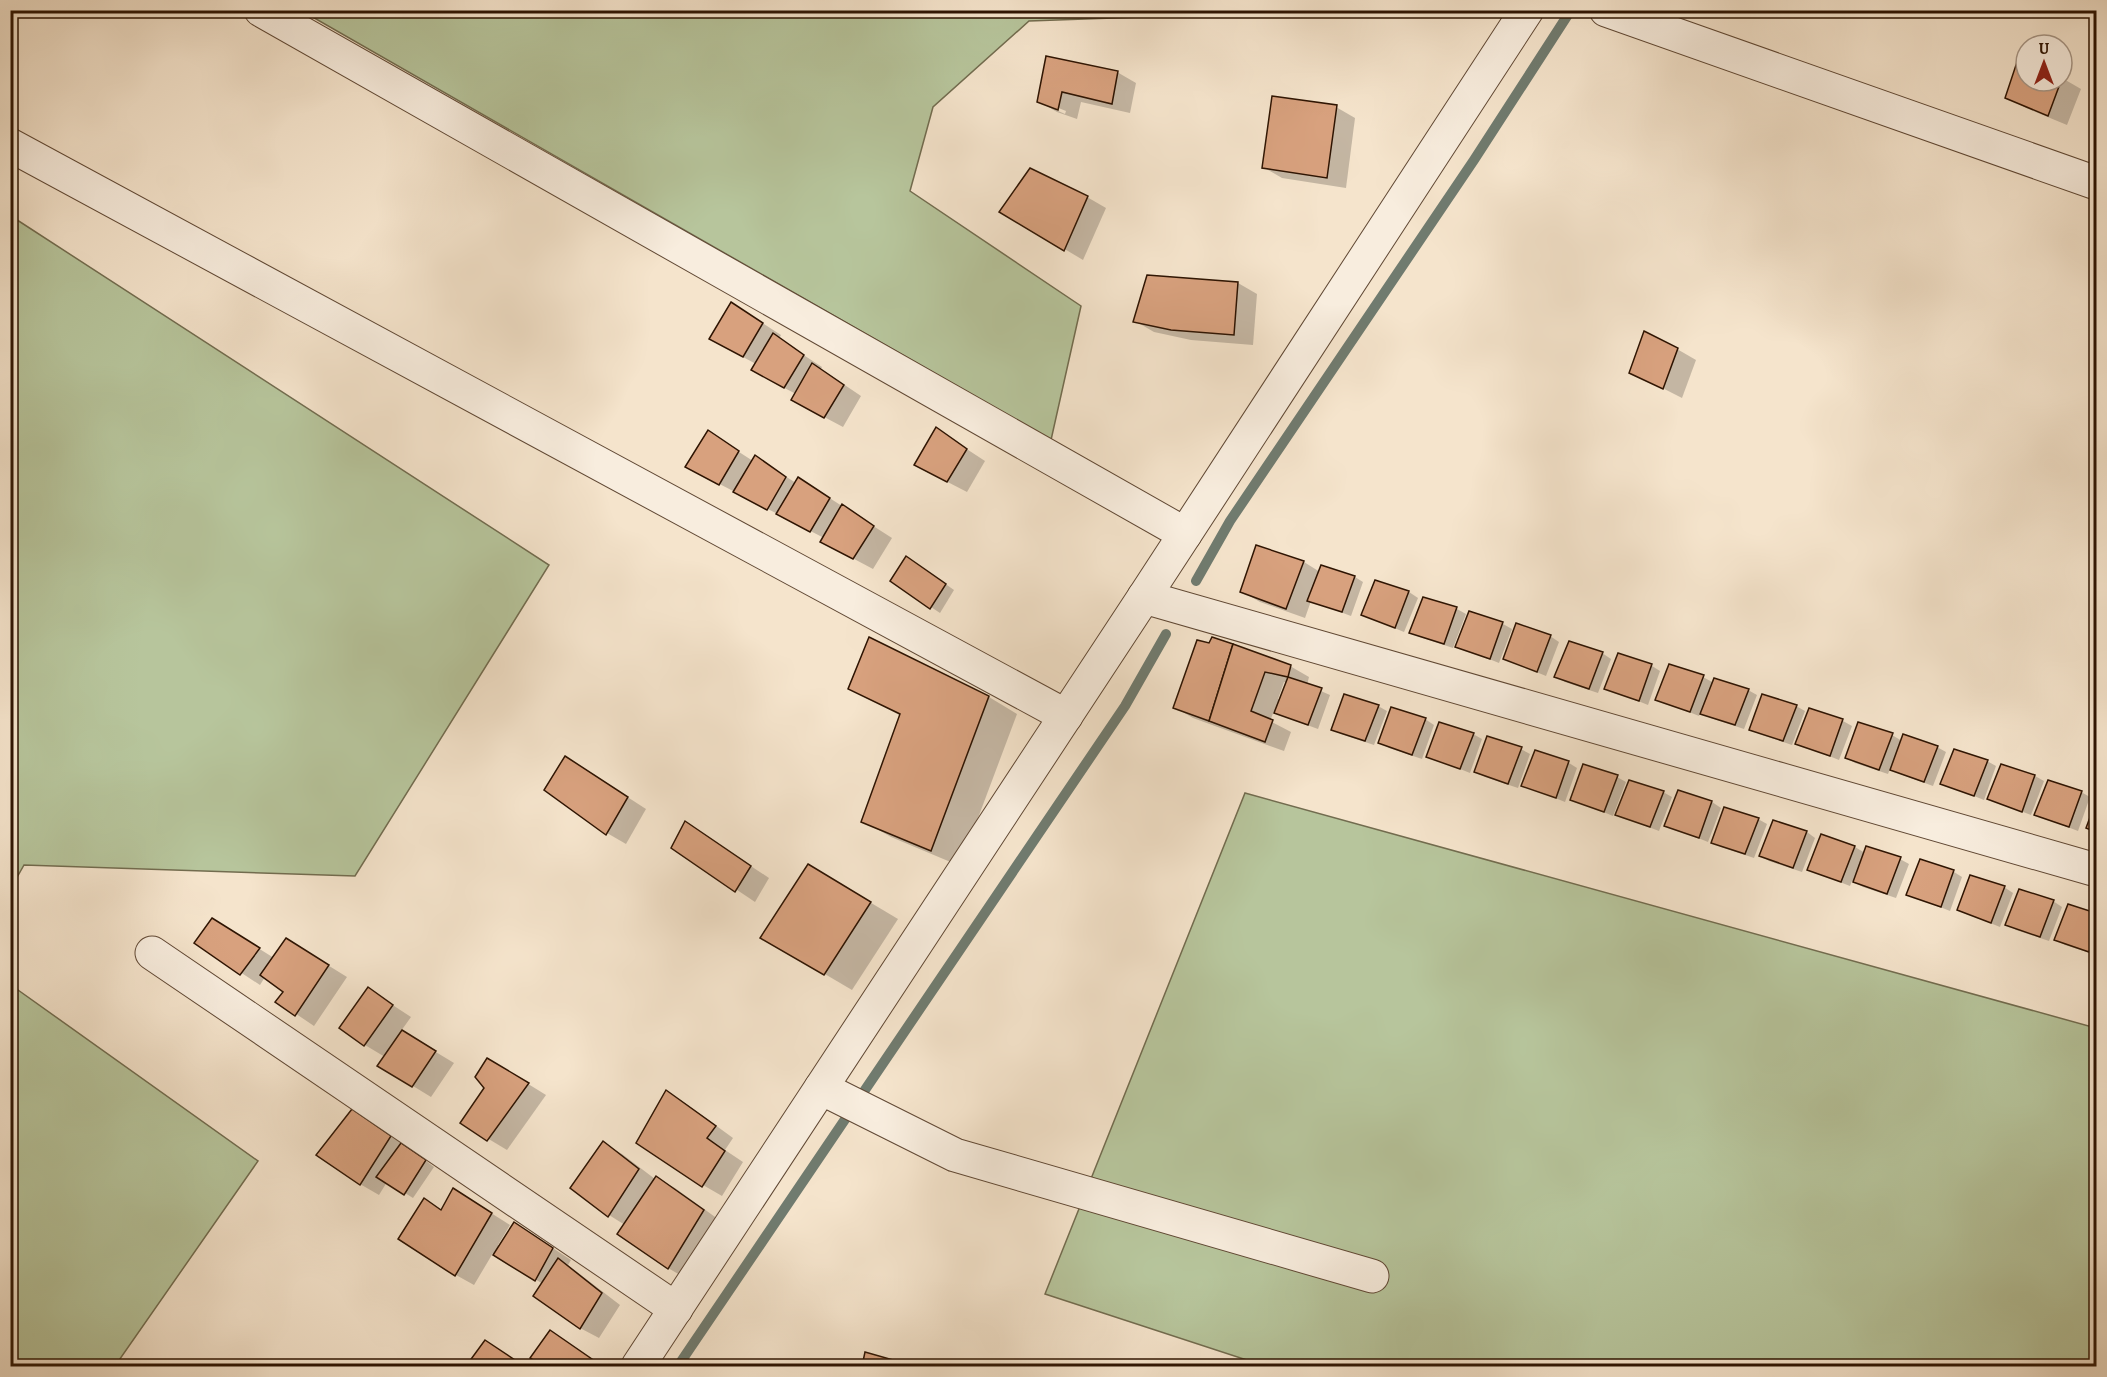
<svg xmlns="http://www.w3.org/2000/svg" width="2107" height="1377" font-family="Alegreya,serif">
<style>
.green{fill:#b7c59c;stroke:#726c4f;stroke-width:1.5}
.shadow{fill:#0003;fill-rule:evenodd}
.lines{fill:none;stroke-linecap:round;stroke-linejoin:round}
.stream{stroke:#707b6f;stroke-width:10}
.building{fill:#d8a17e;stroke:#2e1402;stroke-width:1.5}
.minor-casing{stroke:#604834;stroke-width:35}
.minor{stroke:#f8edde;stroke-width:33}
</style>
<rect width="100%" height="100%" fill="#f5e4cc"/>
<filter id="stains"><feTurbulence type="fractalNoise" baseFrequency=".00333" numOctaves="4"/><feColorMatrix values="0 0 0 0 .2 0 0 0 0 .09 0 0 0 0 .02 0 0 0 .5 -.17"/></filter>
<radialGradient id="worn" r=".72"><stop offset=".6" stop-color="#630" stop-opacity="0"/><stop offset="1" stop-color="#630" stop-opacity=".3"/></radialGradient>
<g class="green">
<path d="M302,11H1143L1141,17L1029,21L933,107L910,191L1081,306L1051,440Z"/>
<path d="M11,216L549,565L355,876L24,865L11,888Z"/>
<path d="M1245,793L2096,1028V1366H1265L1045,1294Z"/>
<path d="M11,985L258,1161L115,1366H11Z"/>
</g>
<g class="shadow">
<path d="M1048,58L1117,72L1136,83L1130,113L1081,102L1077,119L1057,112L1038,101ZM1056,107L1066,111L1065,114L1056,110Z"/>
<path d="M2026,61V81H2062V78L2081,89L2067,125L2026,108L2007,97Z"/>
<path d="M1336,107L1355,118L1346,188L1282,178L1263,167Z"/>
<path d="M1087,197L1106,208L1083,260L1001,211Z"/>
<path d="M1238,283L1257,294L1253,345L1191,340L1154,332L1135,321Z"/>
<path d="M750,315L781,335L779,339L822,367L821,369L861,396L843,427L811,410L796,394L771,381L756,364L730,350Z"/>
<path d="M1677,349L1696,360L1682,398L1631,372Z"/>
<path d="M936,429L985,461L967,492L934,475Z"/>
<path d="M708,432L753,461L755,457L796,483L817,490L892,538L873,569L841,552L824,538L706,477Z"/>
<path d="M1257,546L1304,562L1320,572L1355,577L1363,582L1351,616L1311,601L1305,618L1260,602L1241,591Z"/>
<path d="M916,563L954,590L940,613L892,581Z"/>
<path d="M1376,582L1409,592L1418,598L1404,632L1363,615Z"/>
<path d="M1424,598L1457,609L1466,614L1453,648L1420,637L1411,632Z"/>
<path d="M1470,613L1503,624L1512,629L1499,663L1457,646Z"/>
<path d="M1550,636L1559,642L1546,676L1505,659Z"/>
<path d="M870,639L989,697L1017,714L960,866L891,837L863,821L901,716L850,688Z"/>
<path d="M1210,645L1290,666L1309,677L1307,685L1330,695L1318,729L1285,717L1274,711L1270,721L1291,732L1284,751L1193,718L1174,707ZM1284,682L1287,683L1281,700L1278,699Z"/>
<path d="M1602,653L1611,659L1598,693L1565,682L1556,676Z"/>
<path d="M1619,655L1652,666L1660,671L1648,705L1606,688Z"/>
<path d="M1703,677L1714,683L1748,690L1757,695L1744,729L1711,718L1700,712L1699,716L1657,699Z"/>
<path d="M1378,706L1387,711L1374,745L1341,734L1332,729Z"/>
<path d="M1796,706L1805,711L1792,745L1759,734L1751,729Z"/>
<path d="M1810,710L1843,721L1852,726L1839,760L1797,743Z"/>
<path d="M1425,719L1434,725L1422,759L1389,748L1380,742Z"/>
<path d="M1473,734L1482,739L1470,773L1428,756Z"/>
<path d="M1892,735L1902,741L1937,747L1946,752L1933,786L1900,774L1890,769L1888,774L1855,763L1847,758Z"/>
<path d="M1521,749L1530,754L1518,788L1485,777L1476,772Z"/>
<path d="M1536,752L1569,763L1577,768L1565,802L1523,785Z"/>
<path d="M1987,761L1996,766L1984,800L1942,783Z"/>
<path d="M2002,766L2035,776L2044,781L2031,815L1989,799Z"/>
<path d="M584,769L646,809L626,844L607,833L546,790Z"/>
<path d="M1617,777L1626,782L1613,816L1572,799Z"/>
<path d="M1663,792L1672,797L1659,831L1617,815Z"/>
<path d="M1679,792L1712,802L1721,808L1708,842L1666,825Z"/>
<path d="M2081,792L2090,797L2078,831L2036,815Z"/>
<path d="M1758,819L1767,824L1754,858L1721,847L1712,842Z"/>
<path d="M1774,822L1807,832L1815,838L1802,872L1769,861L1760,855Z"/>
<path d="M686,823L769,878L755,902L673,847Z"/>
<path d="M1855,847L1865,853L1900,859L1909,864L1896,898L1863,887L1852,881L1850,886L1809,870Z"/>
<path d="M1921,861L1954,872L1962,877L1950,911L1908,894Z"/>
<path d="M836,882L898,919L852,990L762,937Z"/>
<path d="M2004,887L2013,893L2000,927L1958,910Z"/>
<path d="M2053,901L2062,907L2049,941L2016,930L2007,924Z"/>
<path d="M2069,906L2096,915V955L2065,945L2056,940Z"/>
<path d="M231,931L274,958L305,951L347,977L314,1026L277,1001L285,991L265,977L260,985L196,943Z"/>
<path d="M368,989L411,1017L401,1031L454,1063L431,1097L413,1086L385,1057L365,1045Z"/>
<path d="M507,1071L546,1095L507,1150L462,1123Z"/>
<path d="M666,1092L685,1103L733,1138L725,1150L743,1162L722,1196L703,1185Z"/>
<path d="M352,1111L409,1148L434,1167L413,1198L387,1182L379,1195L360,1184Z"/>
<path d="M603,1143L622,1154L655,1179L656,1178L675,1188L722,1222L687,1279L668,1268L625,1225L609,1215Z"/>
<path d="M425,1200L442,1210L472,1201L510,1225L498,1245L500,1247L533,1235L571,1260L568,1265L620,1305L599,1338L580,1328L543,1284L493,1253L474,1285L456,1275Z"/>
<path d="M550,1332L569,1343L603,1366H546L533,1357Z"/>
<path d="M485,1342L504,1353L524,1366H467Z"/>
<path d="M866,1353L910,1366H863Z"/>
</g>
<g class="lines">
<g class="stream">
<path d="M1196,581L1230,521L1474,160L1571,10"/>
<path d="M678,1366L1125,706L1166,634"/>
</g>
</g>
<g class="building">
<path d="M1046,56L1118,71L1112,104L1062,92L1058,110L1037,102Z"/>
<path d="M2019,56L2026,60V81H2061L2048,116L2005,98Z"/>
<path d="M1272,96L1337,105L1327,178L1262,168Z"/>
<path d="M1030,168L1088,196L1064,251L999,212Z"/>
<path d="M1147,275L1238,282L1234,335L1171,330L1133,322Z"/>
<path d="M731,302L763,323L743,357L709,339Z"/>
<path d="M1644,331L1678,348L1663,389L1629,373Z"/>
<path d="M773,333L804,355L784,388L751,370Z"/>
<path d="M812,363L844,385L824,418L791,400Z"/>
<path d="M936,427L967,449L947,482L914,465Z"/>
<path d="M708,430L739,451L719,485L685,467Z"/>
<path d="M755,455L786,477L767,510L733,492Z"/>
<path d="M798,477L830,498L810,532L776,514Z"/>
<path d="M842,504L874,526L853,559L820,542Z"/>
<path d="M1256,545L1304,561L1286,609L1240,592Z"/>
<path d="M906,556L946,584L930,609L890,581Z"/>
<path d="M1321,565L1355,576L1342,612L1307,601Z"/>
<path d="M1375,580L1409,591L1395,628L1361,615Z"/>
<path d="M1423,597L1457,607L1444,644L1409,633Z"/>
<path d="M1469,611L1503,622L1490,659L1455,647Z"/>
<path d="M1516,623L1551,635L1537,672L1503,659Z"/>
<path d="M869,637L989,696L931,851L861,822L900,714L848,689Z"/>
<path d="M1212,637L1233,644L1209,721L1173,708L1197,640L1209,643Z"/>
<path d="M1569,641L1603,652L1589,689L1554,677Z"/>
<path d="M1233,644L1291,665L1288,677L1265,672L1251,711L1273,720L1265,742L1209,721Z"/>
<path d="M1618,653L1652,664L1639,701L1604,689Z"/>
<path d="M1669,664L1704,675L1690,712L1655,700Z"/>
<path d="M1288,677L1322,688L1308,725L1274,713Z"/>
<path d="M1714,678L1749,689L1735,725L1700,714Z"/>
<path d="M1344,694L1379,705L1365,741L1331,730Z"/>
<path d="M1762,694L1797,705L1783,741L1749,730Z"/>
<path d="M1391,707L1426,718L1412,755L1378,743Z"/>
<path d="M1809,708L1843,719L1830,756L1795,744Z"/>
<path d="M1439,722L1474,733L1460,769L1426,757Z"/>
<path d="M1858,722L1893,733L1879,770L1845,758Z"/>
<path d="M1903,734L1938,746L1924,782L1890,770Z"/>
<path d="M1487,736L1522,747L1508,784L1474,772Z"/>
<path d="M1954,749L1988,760L1974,796L1940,784Z"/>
<path d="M1535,750L1569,761L1556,798L1521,786Z"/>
<path d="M565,756L628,797L606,835L544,790Z"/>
<path d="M1583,764L1618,775L1604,812L1570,800Z"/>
<path d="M2001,764L2035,775L2022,812L1987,799Z"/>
<path d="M1629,780L1664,791L1650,827L1615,815Z"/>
<path d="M2048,780L2082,791L2069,827L2034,815Z"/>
<path d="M1678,790L1712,801L1699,838L1664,826Z"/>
<path d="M2096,801V832L2086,828Z"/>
<path d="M1724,807L1759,818L1745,854L1711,843Z"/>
<path d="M1773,820L1807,831L1793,868L1759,856Z"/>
<path d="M685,821L751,866L735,892L671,848Z"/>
<path d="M1821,834L1855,846L1841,882L1807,870Z"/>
<path d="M1866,846L1901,857L1887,894L1853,882Z"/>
<path d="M1920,859L1954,870L1941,907L1906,895Z"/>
<path d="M808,864L871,902L824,975L760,938Z"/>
<path d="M1970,875L2005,886L1991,923L1957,910Z"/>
<path d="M2019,889L2054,900L2040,937L2005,925Z"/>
<path d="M2068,904L2096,913V931L2089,952L2054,940Z"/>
<path d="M212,918L260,948L240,975L194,943Z"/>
<path d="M286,938L329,965L295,1016L275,1002L283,992L260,975Z"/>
<path d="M368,987L393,1005L364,1046L339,1028Z"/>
<path d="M402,1030L436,1051L412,1087L377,1066Z"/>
<path d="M487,1058L529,1083L487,1141L460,1123L484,1088L475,1077Z"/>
<path d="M666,1090L716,1126L707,1138L725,1151L702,1187L636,1143Z"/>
<path d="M352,1109L391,1136L360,1185L316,1155Z"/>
<path d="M603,1141L639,1169L608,1217L570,1188Z"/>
<path d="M401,1143L426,1160L404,1195L376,1177Z"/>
<path d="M656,1176L704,1210L668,1269L617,1234Z"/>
<path d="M453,1188L492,1213L455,1276L398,1239L424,1198L441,1210Z"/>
<path d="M514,1222L553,1248L535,1281L493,1255Z"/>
<path d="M558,1258L602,1293L580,1329L533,1296Z"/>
<path d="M550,1330L602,1366H543L530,1358Z"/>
<path d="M485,1340L524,1366H466Z"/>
<path d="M865,1352L911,1365L910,1366H862Z"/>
</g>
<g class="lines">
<g class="minor-casing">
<g id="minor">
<path d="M261,10L1185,534"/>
<path d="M1606,10L2096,183"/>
<path d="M10,145L1066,716"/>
<path d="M1144,597L2096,870"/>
<path d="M152,953L676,1309"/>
<path d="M821,1088L955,1155L1372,1276"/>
<path d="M638,1366L1144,597L1527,10"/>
</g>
</g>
<use href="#minor" class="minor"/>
</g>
<rect width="2107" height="1377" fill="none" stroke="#f5e4cc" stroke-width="36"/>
<rect x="12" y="12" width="2083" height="1353" fill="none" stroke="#2e1402" stroke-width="3"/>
<rect x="18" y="18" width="2071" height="1341" fill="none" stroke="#2e1402" stroke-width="1.5"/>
<g transform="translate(2044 63)"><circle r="28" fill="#f8edde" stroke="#a79686" stroke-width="1.5"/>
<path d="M0-4.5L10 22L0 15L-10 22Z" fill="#8f2418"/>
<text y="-9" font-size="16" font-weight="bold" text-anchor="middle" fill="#2e1402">U</text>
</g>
<rect width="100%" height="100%" filter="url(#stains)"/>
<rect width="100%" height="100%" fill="url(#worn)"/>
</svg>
